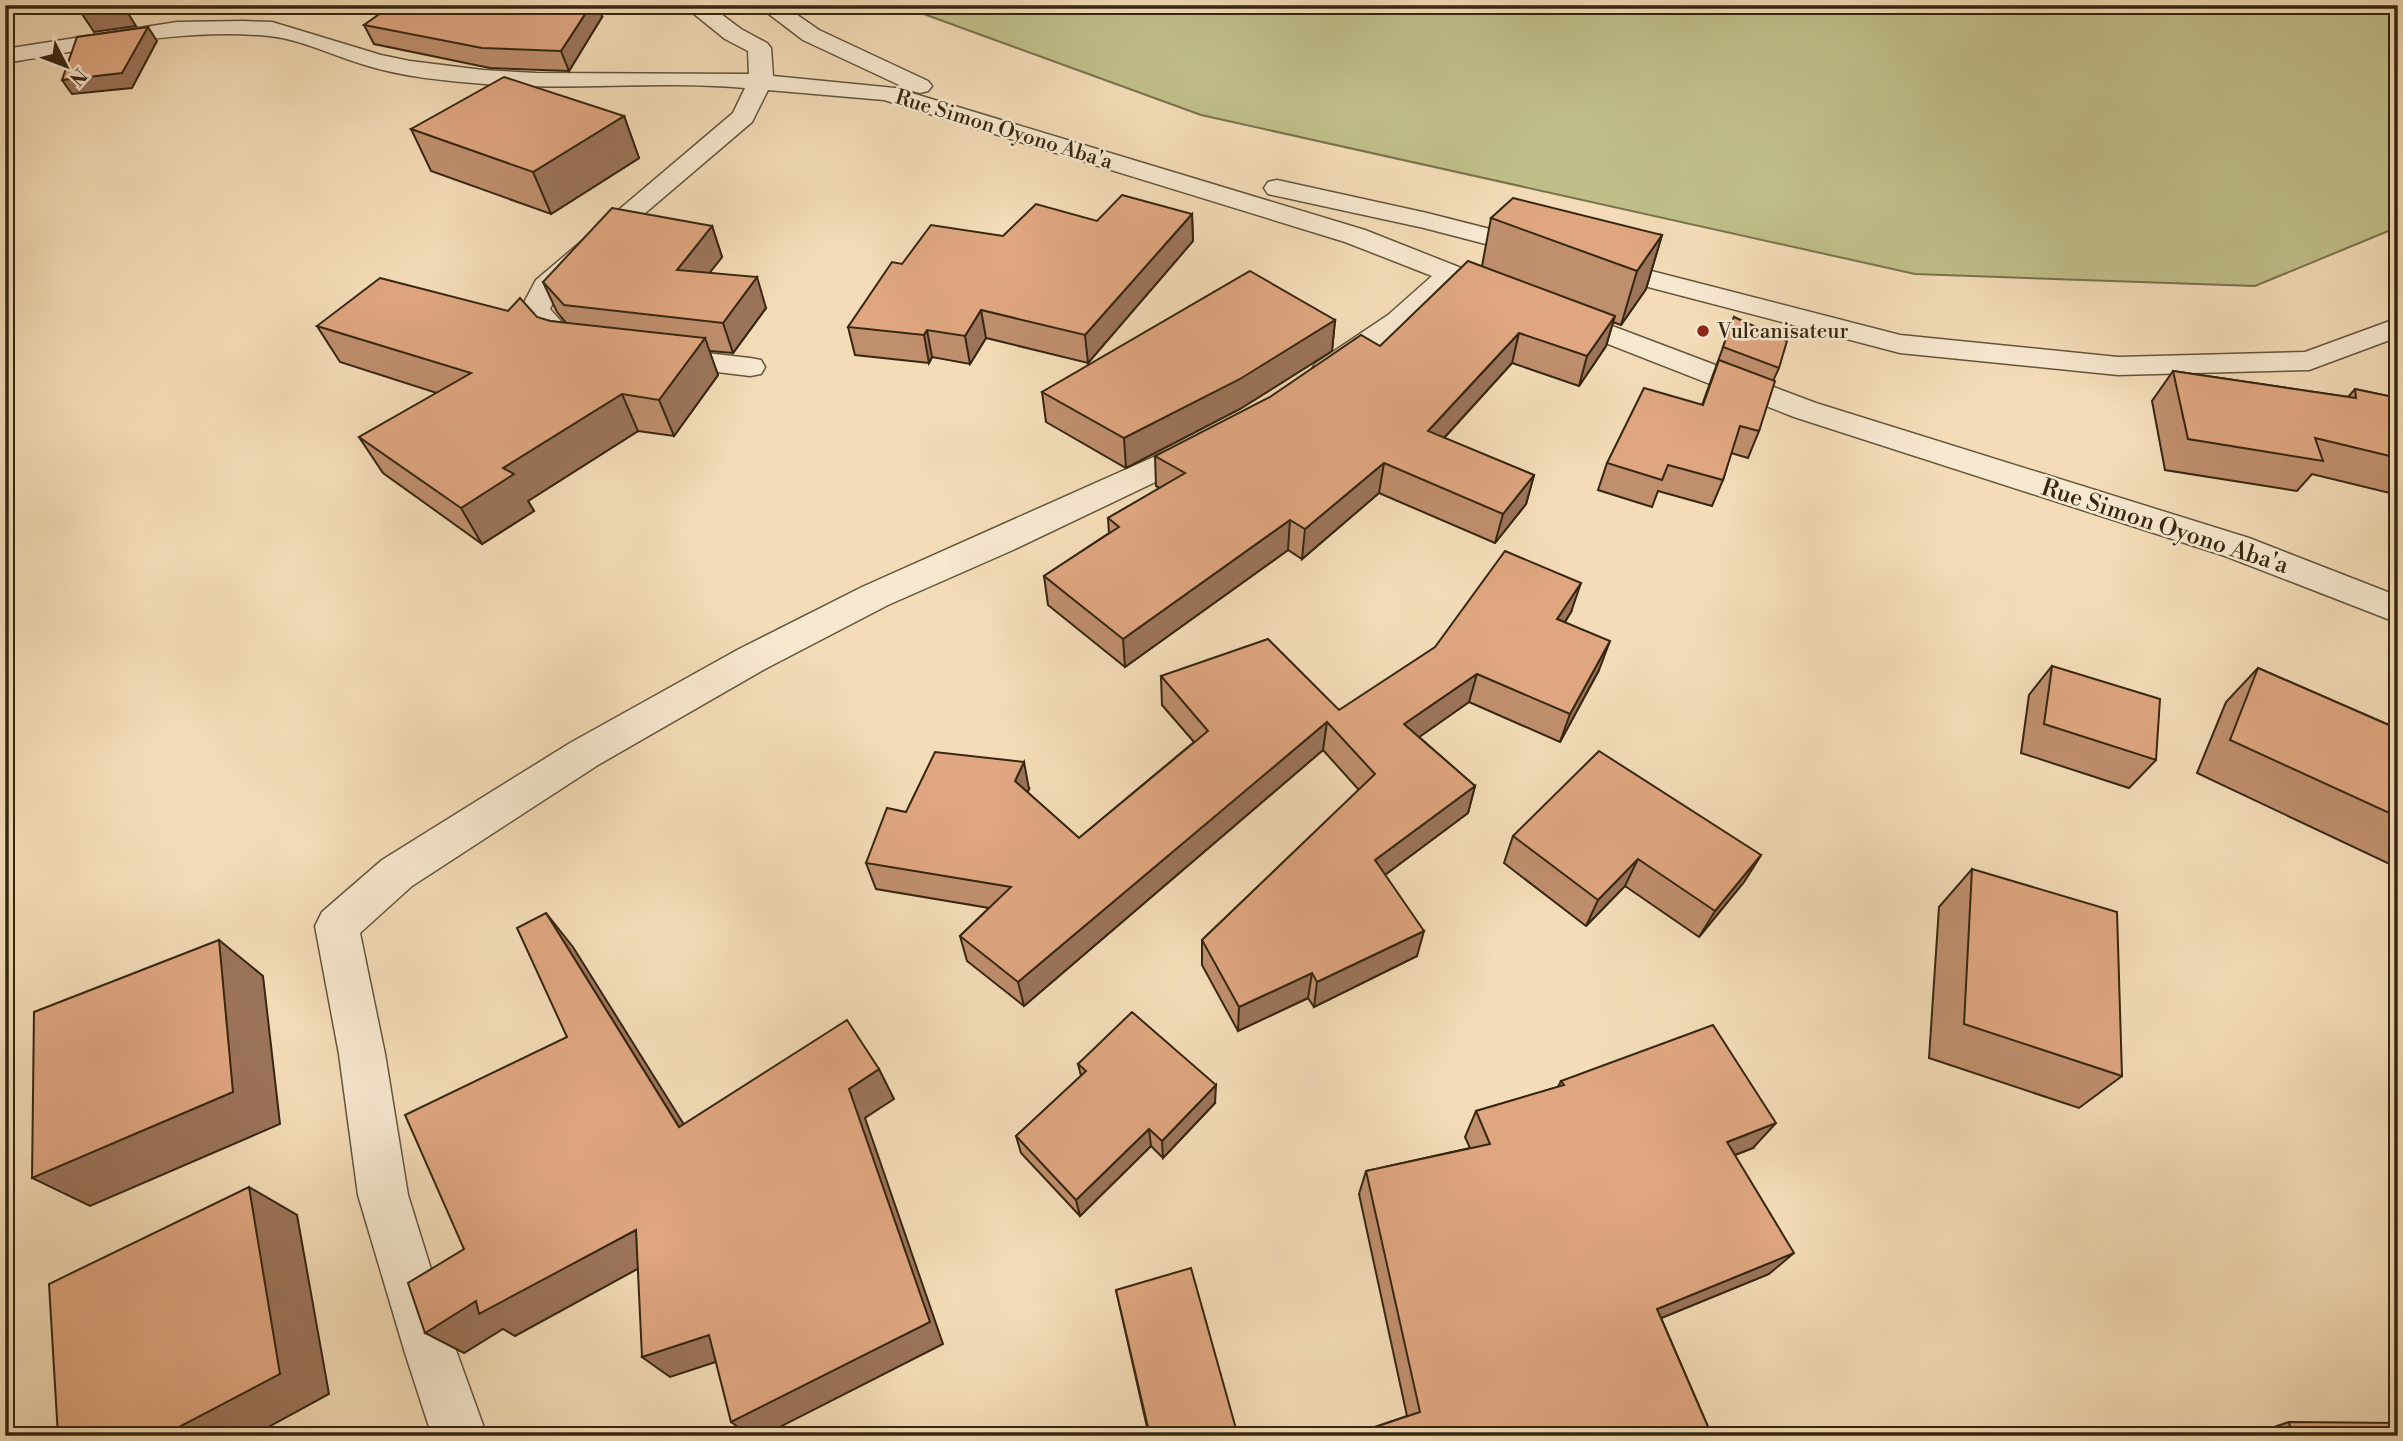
<svg xmlns="http://www.w3.org/2000/svg" width="2403" height="1441" font-family="'Libre Bodoni',serif">
<style>
.green{fill:#c0bf8a;stroke:#7b724c;stroke-width:2}
.lines{fill:none;stroke-linecap:round;stroke-linejoin:round}
.minor-casing{stroke:#655439;stroke-width:3}
.minor{fill:#f7e8d0;fill-rule:evenodd}
.wall{fill:#c08f6e;stroke:#36260f;stroke-width:2}
.shaded-wall{fill:#9c745a;stroke:#36260f;stroke-width:2}
.building{fill:#dfa680;stroke:#36260f;stroke-width:2}
.poi-dot{fill:#8f2418;stroke:#f7e8d0;stroke-width:2.5}
.labels{text-anchor:middle;stroke-width:5;stroke-linejoin:round;paint-order:stroke}
.far-street-label{font-size:21px;fill:#36260f;stroke:#f7e8d0}
.far-poi-label{font-size:21px;fill:#36260f;stroke:#f7e8d0;text-anchor:start}
.street-label{font-size:24px;fill:#36260f;stroke:#f7e8d0}
</style>
<rect width="100%" height="100%" fill="#f3dcb7"/>
<filter id="stains"><feTurbulence type="fractalNoise" baseFrequency=".00286" numOctaves="4"/><feColorMatrix values="0 0 0 0 .2 0 0 0 0 .09 0 0 0 0 .02 0 0 0 .5 -.17"/></filter>
<radialGradient id="worn" r=".72"><stop offset=".6" stop-color="#630" stop-opacity="0"/><stop offset="1" stop-color="#630" stop-opacity=".3"/></radialGradient>
<path class="green" d="M899,5H2398V227L2255,286L1915,274L1201,115Z"/>
<g class="lines">
<g class="minor-casing">
<g id="minor">
<path d="M683,5H709L741,29L767,43L771,48L773,76L895,88L1365,230L1512,288L1516,294L1512,300L1502,303L1492,300L1456,286L1408,327L1337,378L1326,381L1315,378L1311,371L1315,364L1388,315L1432,276L1345,242L884,100L768,90L752,122L562,284L550,309L576,338L596,341L600,348L596,355C558,364 540,338 520,310L536,280L733,113L745,88C659,80 572,91 485,84C446,81 403,77 365,65C334,56 300,39 269,36C181,27 92,49 5,63V49L177,22L243,21L272,22L381,55L410,61L483,70L536,73L749,74L748,51L725,39Z"/>
<path d="M757,5H783L819,30L928,81L932,86L928,91L920,93L912,91L803,40Z"/>
<path d="M1277,180L1427,213L1549,244L1553,250L1549,256L1539,258L1424,228L1268,194L1264,188L1268,182Z"/>
<path d="M1597,257L1900,335L2118,357L2305,352L2398,318V337L2309,370L2118,375L1900,353L1587,271L1583,265L1587,259Z"/>
<path d="M1562,307L1816,403L2249,538L2398,596V623L2225,556L1794,417L1552,322L1547,316L1552,310Z"/>
<path d="M662,348L750,358L761,360L765,367L761,374L750,376L651,364L647,357L651,350Z"/>
<path d="M1203,435L1214,438L1219,446L1214,454L1013,550L888,605L765,669L598,765L412,886L360,933L385,1054L408,1195L457,1353L487,1436H432L405,1353L358,1195L339,1054L315,926L322,912L382,860L570,743L739,649L862,587Z"/>
</g>
</g>
<use href="#minor" class="minor"/>
</g>
<g class="wall">
<path d="M602,17L569,71L490,68L374,44L364,25Z"/>
<path d="M624,116L639,158L551,214L431,171L411,129Z"/>
<path d="M1192,214L1193,241L1088,363L986,338L970,364L932,357L929,363L855,355L848,327L902,264L1003,236L1097,221Z"/>
<path d="M1491,218L1662,235L1646,289L1621,325L1613,322L1606,346L1579,386L1512,363L1444,438L1534,475L1526,504L1495,543L1379,493L1302,559L1288,550L1125,667L1048,605L1044,576L1109,533L1108,518L1160,488L1156,486L1155,456L1380,346L1482,266Z"/>
<path d="M712,226L722,257L709,273L766,308L733,353L709,351L718,375L674,436L638,431L528,501L534,511L482,544L383,473L359,437L437,393L340,362L317,326L508,311L550,321L566,323L557,312L543,282Z"/>
<path d="M1734,317L1779,368L1773,381L1759,431L1748,458L1731,453L1723,480L1712,506L1658,491L1652,507L1598,490L1607,463L1702,405Z"/>
<path d="M1335,320L1332,351L1240,409L1126,468L1046,422L1042,392Z"/>
<path d="M2173,371L2348,397L2355,389L2398,398V495L2312,474L2297,491L2165,470L2152,401Z"/>
<path d="M1571,612L1565,622L1599,670L1560,742L1469,702L1419,737L1475,786L1468,813L1385,875L1417,956L1314,1007L1308,998L1238,1031L1202,965V940L1359,790L1323,750L1024,1006L967,961L960,936L989,908L876,889L866,863L906,812L1029,789L1027,792L1079,838L1194,742L1162,705L1161,676L1339,710Z"/>
<path d="M2052,666L2156,760L2129,788L2021,753L2029,695Z"/>
<path d="M2258,668L2398,729V868L2197,773L2226,702Z"/>
<path d="M1513,836L1761,855L1744,882L1699,937L1625,886L1586,926L1504,863Z"/>
<path d="M1972,869L2122,1076L2079,1108L1929,1058L1939,907Z"/>
<path d="M1078,1064L1215,1103L1163,1158L1151,1146L1080,1216L1021,1153L1016,1136L1081,1076Z"/>
<path d="M1561,1081L1753,1148L1735,1155L1769,1274L1661,1318L1712,1436H1370L1375,1427L1407,1416L1359,1194L1366,1171L1470,1148L1465,1137L1476,1111L1558,1087Z"/>
<path d="M1116,1290L1238,1436H1149Z"/>
<path d="M2289,1422L2398,1436H2247Z"/>
</g>
<g class="shaded-wall">
<path d="M76,5H123L136,26L94,32Z"/>
<path d="M591,5H600L602,17L569,71L561,51Z"/>
<path d="M148,27L157,41L132,88L72,94L62,80Z"/>
<path d="M624,116L639,158L551,214L533,172Z"/>
<path d="M1192,214L1193,241L1088,363L1085,335Z"/>
<path d="M712,226L722,257L688,300L677,270Z"/>
<path d="M1662,235L1646,289L1621,325L1637,271Z"/>
<path d="M757,277L766,308L733,353L723,323Z"/>
<path d="M981,310L986,338L970,364L965,336Z"/>
<path d="M1615,316L1606,346L1579,386L1587,356Z"/>
<path d="M1335,320L1332,351L1240,409L1126,468L1124,438Z"/>
<path d="M927,330L932,357L929,363L924,335Z"/>
<path d="M1519,333L1512,363L1423,461L1428,431Z"/>
<path d="M705,338L718,375L674,436L659,400Z"/>
<path d="M622,394L638,431L528,501L534,511L482,544L461,508L503,468Z"/>
<path d="M1384,463L1379,493L1302,559L1305,529Z"/>
<path d="M1534,475L1526,504L1495,543L1503,514Z"/>
<path d="M1290,520L1288,550L1125,667L1123,639Z"/>
<path d="M1581,583L1571,612L1548,648L1557,619Z"/>
<path d="M1610,641L1599,670L1560,742L1570,714Z"/>
<path d="M1477,674L1469,702L1398,752L1404,724Z"/>
<path d="M1327,722L1323,750L1024,1006L1018,982Z"/>
<path d="M1024,762L1029,789L1020,809L1015,781Z"/>
<path d="M1475,786L1468,813L1370,886L1375,860Z"/>
<path d="M1761,855L1744,882L1699,937L1715,911Z"/>
<path d="M1638,859L1625,886L1586,926L1598,900Z"/>
<path d="M546,913L573,947L703,1155L679,1127Z"/>
<path d="M1424,931L1417,956L1314,1007L1317,982Z"/>
<path d="M219,940L263,976L280,1124L90,1206L32,1178Z"/>
<path d="M1312,973L1308,998L1238,1031L1239,1007Z"/>
<path d="M879,1069L894,1099L865,1118L943,1344L762,1436H750L731,1422L849,1089Z"/>
<path d="M1216,1085L1215,1103L1163,1158L1162,1141Z"/>
<path d="M1776,1123L1753,1148L1706,1166L1727,1142Z"/>
<path d="M1149,1129L1151,1146L1080,1216L1076,1200Z"/>
<path d="M249,1187L297,1215L329,1394L252,1436H162Z"/>
<path d="M636,1230L663,1255L515,1336L503,1329L464,1353L425,1333L476,1301Z"/>
<path d="M1794,1253L1769,1274L1637,1328L1657,1309Z"/>
<path d="M709,1335L734,1356L670,1377L642,1357Z"/>
</g>
<g class="building">
<path d="M392,5H591L561,51L482,48L364,25Z"/>
<path d="M148,27L122,73L62,80L77,37Z"/>
<path d="M504,77L624,116L533,172L411,129Z"/>
<path d="M1122,195L1192,214L1085,335L981,310L965,336L927,330L924,335L848,327L892,262L902,264L931,225L1003,236L1036,204L1097,221Z"/>
<path d="M1513,198L1662,235L1637,271L1491,218Z"/>
<path d="M612,208L712,226L677,270L757,277L723,323L564,305L543,282Z"/>
<path d="M1468,261L1615,316L1587,356L1519,333L1428,431L1534,475L1503,514L1384,463L1305,529L1290,520L1123,639L1044,576L1119,527L1108,518L1185,473L1155,456L1270,397L1361,335L1380,346Z"/>
<path d="M1250,271L1335,320L1240,379L1124,438L1042,392Z"/>
<path d="M380,278L508,311L520,298L537,317L550,321L705,338L659,400L622,394L503,468L514,474L461,508L359,437L471,373L317,326Z"/>
<path d="M1734,317L1787,341L1779,368L1723,347Z"/>
<path d="M1719,360L1775,381L1759,431L1740,426L1723,480L1668,465L1662,480L1607,463L1644,388L1703,405Z"/>
<path d="M2173,371L2356,398L2355,389L2398,398V458L2315,438L2323,461L2188,439Z"/>
<path d="M1505,551L1581,583L1557,619L1610,641L1570,714L1477,674L1404,724L1475,786L1375,860L1424,931L1317,982L1312,973L1239,1007L1202,940L1375,774L1327,722L1018,982L960,936L1011,887L866,863L887,808L906,812L935,752L1024,762L1015,781L1079,838L1208,731L1161,676L1268,639L1339,710L1435,647Z"/>
<path d="M2052,666L2160,699L2156,760L2044,724Z"/>
<path d="M2258,668L2398,729V817L2230,740Z"/>
<path d="M1599,751L1761,855L1715,911L1638,859L1598,900L1513,836Z"/>
<path d="M1972,869L2117,912L2122,1076L1964,1024Z"/>
<path d="M546,913L679,1127L847,1020L879,1069L849,1089L930,1322L731,1422L709,1335L642,1357L636,1230L479,1314L476,1301L425,1333L408,1283L464,1249L405,1115L567,1037L517,928Z"/>
<path d="M219,940L233,1092L32,1178L34,1012Z"/>
<path d="M1132,1012L1216,1085L1162,1141L1149,1129L1076,1200L1016,1136L1086,1071L1078,1064Z"/>
<path d="M1713,1025L1776,1123L1727,1142L1794,1253L1657,1309L1712,1436H1377L1375,1427L1420,1412L1366,1171L1490,1144L1476,1111L1564,1085L1561,1081Z"/>
<path d="M249,1187L280,1374L162,1436H58L49,1284Z"/>
<path d="M1191,1268L1238,1436H1150L1116,1290Z"/>
<path d="M2289,1422L2398,1423V1436H2292Z"/>
</g>
<circle class="poi-dot" cx="1703" cy="331" r="7"/>
<g class="labels">
<g class="far-street-label">
<text transform="translate(1004 129) rotate(17)" y="7">Rue Simon Oyono Aba'a</text>
</g>
<g class="far-poi-label">
<text x="1717" y="338">Vulcanisateur</text>
</g>
<g class="street-label">
<text transform="translate(2165 526) rotate(18)" y="8">Rue Simon Oyono Aba'a</text>
</g>
</g>
<rect width="2403" height="1441" fill="none" stroke="#f3dcb7" stroke-width="28"/>
<rect x="7" y="7" width="2389" height="1427" fill="none" stroke="#36260f" stroke-width="3.5"/>
<rect x="14" y="14" width="2375" height="1413" fill="none" stroke="#36260f" stroke-width="2"/>
<g transform="translate(66 66) rotate(132)" stroke="#f7e8d0" stroke-width="5" paint-order="stroke">
<path d="M0-5L12 26L0 18L-12 26Z" fill="#36260f"/>
<text y="-10" font-size="19" font-weight="bold" text-anchor="middle" fill="#36260f">N</text>
</g>
<rect width="100%" height="100%" filter="url(#stains)"/>
<rect width="100%" height="100%" fill="url(#worn)"/>
</svg>
